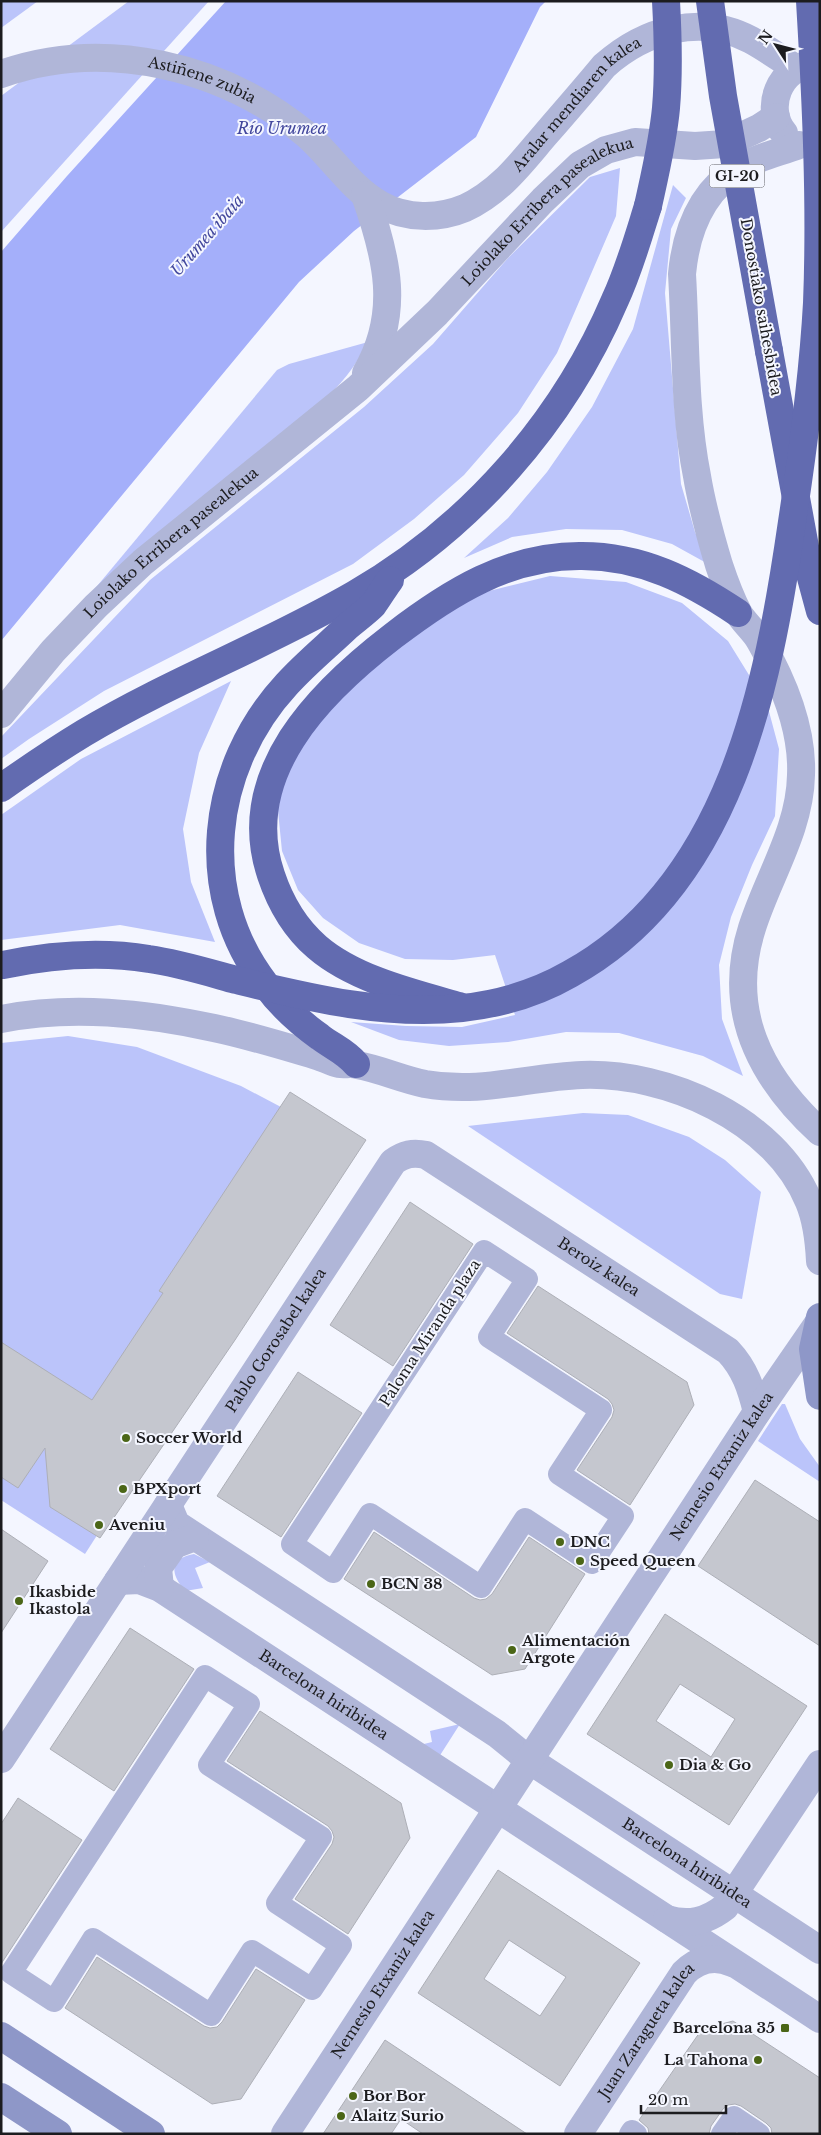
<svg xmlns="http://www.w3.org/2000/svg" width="821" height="2135" font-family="'Libre Baskerville',serif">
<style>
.green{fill:#bbc4fa}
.water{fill:#a4affa}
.building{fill:#c5c7cf;stroke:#adafb7;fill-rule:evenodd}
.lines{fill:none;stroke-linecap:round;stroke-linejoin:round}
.pedestrian{stroke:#b0b6d8;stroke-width:22}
.minor{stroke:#b0b6d8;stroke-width:28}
.tertiary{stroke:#b0b6d8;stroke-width:28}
.secondary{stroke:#8e97c8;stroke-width:28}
.motorway{stroke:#626bb0;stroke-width:28}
.motorway-bridge{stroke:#626bb0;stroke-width:28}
.poi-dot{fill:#4b6617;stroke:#f4f6ff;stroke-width:2}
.labels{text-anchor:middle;stroke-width:4;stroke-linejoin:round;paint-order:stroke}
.shield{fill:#f4f6ff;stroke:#5d5d62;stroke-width:1}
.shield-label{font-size:14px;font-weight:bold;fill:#1c1c1f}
.street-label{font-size:15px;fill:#1c1c1f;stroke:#f4f6ff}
.poi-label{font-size:15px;font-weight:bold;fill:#1c1c1f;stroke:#f4f6ff;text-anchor:start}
.water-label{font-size:16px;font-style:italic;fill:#42479d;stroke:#f4f6ff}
</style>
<rect width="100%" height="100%" fill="#f4f6ff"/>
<g class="green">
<path d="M1,1H38L1,28Z"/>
<path d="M129,1H209L1,232V96Z"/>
<path d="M620,168L616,216L557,353L518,413L464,475L414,519L353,564L104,691L29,739L1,759V737L150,580L364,407L433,344L508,258L590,177Z"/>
<path d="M673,185L686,198L671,229L665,293L681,484L695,532L710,565L672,544L622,530L566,529L512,537L464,558L508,518L547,472L592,407L633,329Z"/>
<path d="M368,342C355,368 341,384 320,404L73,615L277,370L289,364Z"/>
<path d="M550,576L626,582L682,603L728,641L767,704L779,749L775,816L752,865L731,917L719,965L722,1019L743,1076L703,1056L619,1033L566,1032L508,1042L449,1046L399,1040L351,1022L406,1026L462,1027L515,1015L495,955L453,960L405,959L359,943L323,918L298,890L282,851L277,801L291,761L329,709L381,661L452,605L489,591Z"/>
<path d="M231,681L199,753L183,829L191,882L215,942L120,925L1,940V815L81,759Z"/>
<path d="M68,1036L137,1047L241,1086L349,1143L85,1554L1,1500V1043Z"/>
<path d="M583,1113L628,1115L689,1137L725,1160L761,1192L742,1299L720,1294L468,1126Z"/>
<path d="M782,1404H785L800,1439L820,1467V1482L758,1441Z"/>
<path d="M194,1554L210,1562L195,1568L203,1588L185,1591C171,1574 168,1559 194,1554Z"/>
<path d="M460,1724L437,1760L416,1746L432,1742L430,1731Z"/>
</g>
<path class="water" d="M226,1H546L540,7L476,137L354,231L299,282L1,641V252L67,176Z"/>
<g class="building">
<path d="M290,1092L366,1140L235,1340L100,1538L50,1507L45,1448L18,1488L1,1477V1342L92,1400L163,1293L159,1291Z"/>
<path d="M410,1202L473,1244L393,1366L330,1325Z"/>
<path d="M538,1286L687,1382L694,1405L630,1505L577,1470L612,1417L614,1410L612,1404L608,1399L507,1333Z"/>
<path d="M298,1372L362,1413L281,1537L217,1496Z"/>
<path d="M755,1480L820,1522V1646L698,1566Z"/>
<path d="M1,1529L48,1561L1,1633Z"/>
<path d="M374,1532L474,1598L480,1600L486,1599L492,1594L529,1537L585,1574L525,1669L492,1675L344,1579Z"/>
<path d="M665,1614L807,1706L729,1825L587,1734ZM680,1684L735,1719L711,1757L656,1721Z"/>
<path d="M130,1628L194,1669L114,1791L50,1749Z"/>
<path d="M260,1711L401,1803L410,1838L348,1934L295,1899L332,1844L334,1837L332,1831L328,1826L227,1761Z"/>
<path d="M18,1798L82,1840L1,1964V1824Z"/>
<path d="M498,1870L640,1963L560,2086L418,1993ZM509,1940L566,1977L540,2016L484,1979Z"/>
<path d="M97,1957L204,2026L210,2028L217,2027L222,2022L256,1969L305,2000L241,2099L212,2104L65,2008Z"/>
<path d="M733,2021L820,2078V2134H772L771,2128L766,2123L741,2106L735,2104L728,2105L723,2109L711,2126L709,2134H649L648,2128L639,2120L702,2029Z"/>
<path d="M385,2040L527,2134H423L401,2119L391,2134H323Z"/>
</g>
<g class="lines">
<g class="pedestrian">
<path d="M484,1251L527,1279L489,1337L601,1410L559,1474L623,1516L592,1563L525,1519L481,1587L370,1514L333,1572L292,1544Z"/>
<path d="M205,1676L249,1704L209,1765L321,1837L277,1903L341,1945L312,1989L252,1951L211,2015L93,1939L54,2001L11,1973Z"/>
<path d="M630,2134L632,2131L636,2134"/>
<path d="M722,2134L734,2117L759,2134"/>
</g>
<g class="minor">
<path id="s1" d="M168,1505L176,1524L497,1734L529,1760L820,1950"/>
<path id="s2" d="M118,1581L139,1580L160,1588L820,2019"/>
<path d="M160,1588L158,1568L174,1545L195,1537"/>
<path id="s3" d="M1,1759L393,1162C404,1154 413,1152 426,1155L728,1351C745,1369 751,1388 757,1412"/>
<path d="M667,1919C689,1926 707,1921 725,1907L820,1764"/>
<path id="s4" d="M285,2134L757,1412L817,1325"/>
<path id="s5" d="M578,2134L684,1973C698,1959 714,1955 732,1963"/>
</g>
<g class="tertiary">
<path id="s6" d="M1,74C105,37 224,66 307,135C332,157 351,189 381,205C406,219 439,219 465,208C500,192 521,163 545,135C565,112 585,89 604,66C644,30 701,13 751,40C766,48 781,59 797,69"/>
<path d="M784,133C763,108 780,66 813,64"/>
<path d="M799,145C781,152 758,157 741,167C702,190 686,231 682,274C686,340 684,411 697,476C702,506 710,535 719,565C724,580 730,597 738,612C743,622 754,630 760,641C783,681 803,728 801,775C800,830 768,877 752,928C726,1010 759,1076 820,1132"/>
<path d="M365,195C387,257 401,313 366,373"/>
<path id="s7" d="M1,714L53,651L96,606L143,562L358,388L437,313L543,200L580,165L606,150L635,142L695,146L725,144L759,128L776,117"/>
<path d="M1,1019C72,1005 144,1013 214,1028C248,1035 283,1046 317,1056C324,1058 331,1062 339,1064C345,1065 351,1063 357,1065C380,1069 401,1079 425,1084C482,1094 527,1077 582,1075C667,1072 775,1119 809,1202C817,1221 819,1241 820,1261"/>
</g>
<g class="secondary">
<path d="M820,1317L813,1349L820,1396"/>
<path d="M1,2036L151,2134"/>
<path d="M1,2097L58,2134"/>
</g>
<g class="motorway">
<path d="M769,351L810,574L820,611"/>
<path d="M1,788C28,769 56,750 84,733C171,681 267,645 355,594C470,528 563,422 615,300C629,270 638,238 648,206"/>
<path d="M459,1006C413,993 354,979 317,947C295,928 280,902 271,875C237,774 320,692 393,636C449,593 509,555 582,556C642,556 690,581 738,613"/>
<path d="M356,1064C345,1051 333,1047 320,1037C299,1022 281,1006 266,985C195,894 210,767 287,684C305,664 327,646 347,627C355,620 365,613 373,605C379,597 384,588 390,580"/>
</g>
<g class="motorway-bridge">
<path d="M710,1L723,96L769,351"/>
<path d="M648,206C655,174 663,141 666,108C669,73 668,37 666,1"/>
<path d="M3,965C51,955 100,951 149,959C178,963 207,972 236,980C311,998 384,1016 462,1008C499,1004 537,993 570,974C730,886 768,688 792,522C803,450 813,377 817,303C821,203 816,101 810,1"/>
</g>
</g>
<g class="poi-dot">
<circle cx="126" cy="1438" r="5"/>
<circle cx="123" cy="1489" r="5"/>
<circle cx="99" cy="1525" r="5"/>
<circle cx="560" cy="1542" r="5"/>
<circle cx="580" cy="1561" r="5"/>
<circle cx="371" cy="1584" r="5"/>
<circle cx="19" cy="1601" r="5"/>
<circle cx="512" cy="1650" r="5"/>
<circle cx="669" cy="1765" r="5"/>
<rect x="780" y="2023" width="10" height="10" rx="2.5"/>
<circle cx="758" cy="2060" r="5"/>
<circle cx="353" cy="2096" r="5"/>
<circle cx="341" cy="2116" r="5"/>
</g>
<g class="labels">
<rect class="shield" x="709.5" y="164.5" width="55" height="23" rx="4"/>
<g class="shield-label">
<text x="737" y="181">GI-20</text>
</g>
<g class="street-label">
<text dy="5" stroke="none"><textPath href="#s6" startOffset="206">Astiñene zubia</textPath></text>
<text dy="5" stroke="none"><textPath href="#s6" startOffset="669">Aralar mendiaren kalea</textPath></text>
<text dy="5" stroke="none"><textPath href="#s7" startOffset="746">Loiolako Erribera pasealekua</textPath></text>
<text transform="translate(761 307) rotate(80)" y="5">Donostiako saihesbidea</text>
<text dy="5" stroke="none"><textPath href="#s7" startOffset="242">Loiolako Erribera pasealekua</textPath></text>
<text dy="5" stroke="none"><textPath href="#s3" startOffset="955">Beroiz kalea</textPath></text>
<text transform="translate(430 1333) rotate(-57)" y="5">Paloma Miranda plaza</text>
<text dy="5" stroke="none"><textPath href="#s3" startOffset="501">Pablo Gorosabel kalea</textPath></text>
<text dy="5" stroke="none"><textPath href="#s4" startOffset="798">Nemesio Etxaniz kalea</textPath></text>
<text dy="5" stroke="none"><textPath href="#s2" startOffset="239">Barcelona hiribidea</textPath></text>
<text dy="5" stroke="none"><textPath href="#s1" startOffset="634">Barcelona hiribidea</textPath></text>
<text dy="5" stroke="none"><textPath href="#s4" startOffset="179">Nemesio Etxaniz kalea</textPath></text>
<text dy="5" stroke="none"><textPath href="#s5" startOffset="124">Juan Zaragueta kalea</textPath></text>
</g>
<g class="poi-label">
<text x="136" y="1443">Soccer World</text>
<text x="133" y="1494">BPXport</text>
<text x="109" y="1530">Aveniu</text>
<text x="570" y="1547">DNC</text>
<text x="590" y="1566">Speed Queen</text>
<text x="381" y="1589">BCN 38</text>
<text x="29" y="1597">Ikasbide<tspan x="29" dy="17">Ikastola</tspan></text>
<text x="522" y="1646">Alimentación<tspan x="522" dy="17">Argote</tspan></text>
<text x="679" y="1770">Dia &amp; Go</text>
<text x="775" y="2033" text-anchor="end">Barcelona 35</text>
<text x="748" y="2065" text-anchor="end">La Tahona</text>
<text x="363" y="2101">Bor Bor</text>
<text x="351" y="2121">Alaitz Surio</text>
</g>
<g class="water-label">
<text x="282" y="134">Río Urumea</text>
<text transform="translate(207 235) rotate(-49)" y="6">Urumea ibaia</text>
</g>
</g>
<rect width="821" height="2135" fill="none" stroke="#1c1c1f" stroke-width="5"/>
<g transform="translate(776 45) rotate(306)" stroke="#f4f6ff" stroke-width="4" paint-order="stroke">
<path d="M0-4L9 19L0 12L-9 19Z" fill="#1c1c1f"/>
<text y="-8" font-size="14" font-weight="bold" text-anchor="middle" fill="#1c1c1f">N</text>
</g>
<path d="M641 2105v8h85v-8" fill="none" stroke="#1c1c1f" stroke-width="2.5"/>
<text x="648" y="2105" font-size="15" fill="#1c1c1f" stroke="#f4f6ff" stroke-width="4" paint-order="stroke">20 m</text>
</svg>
